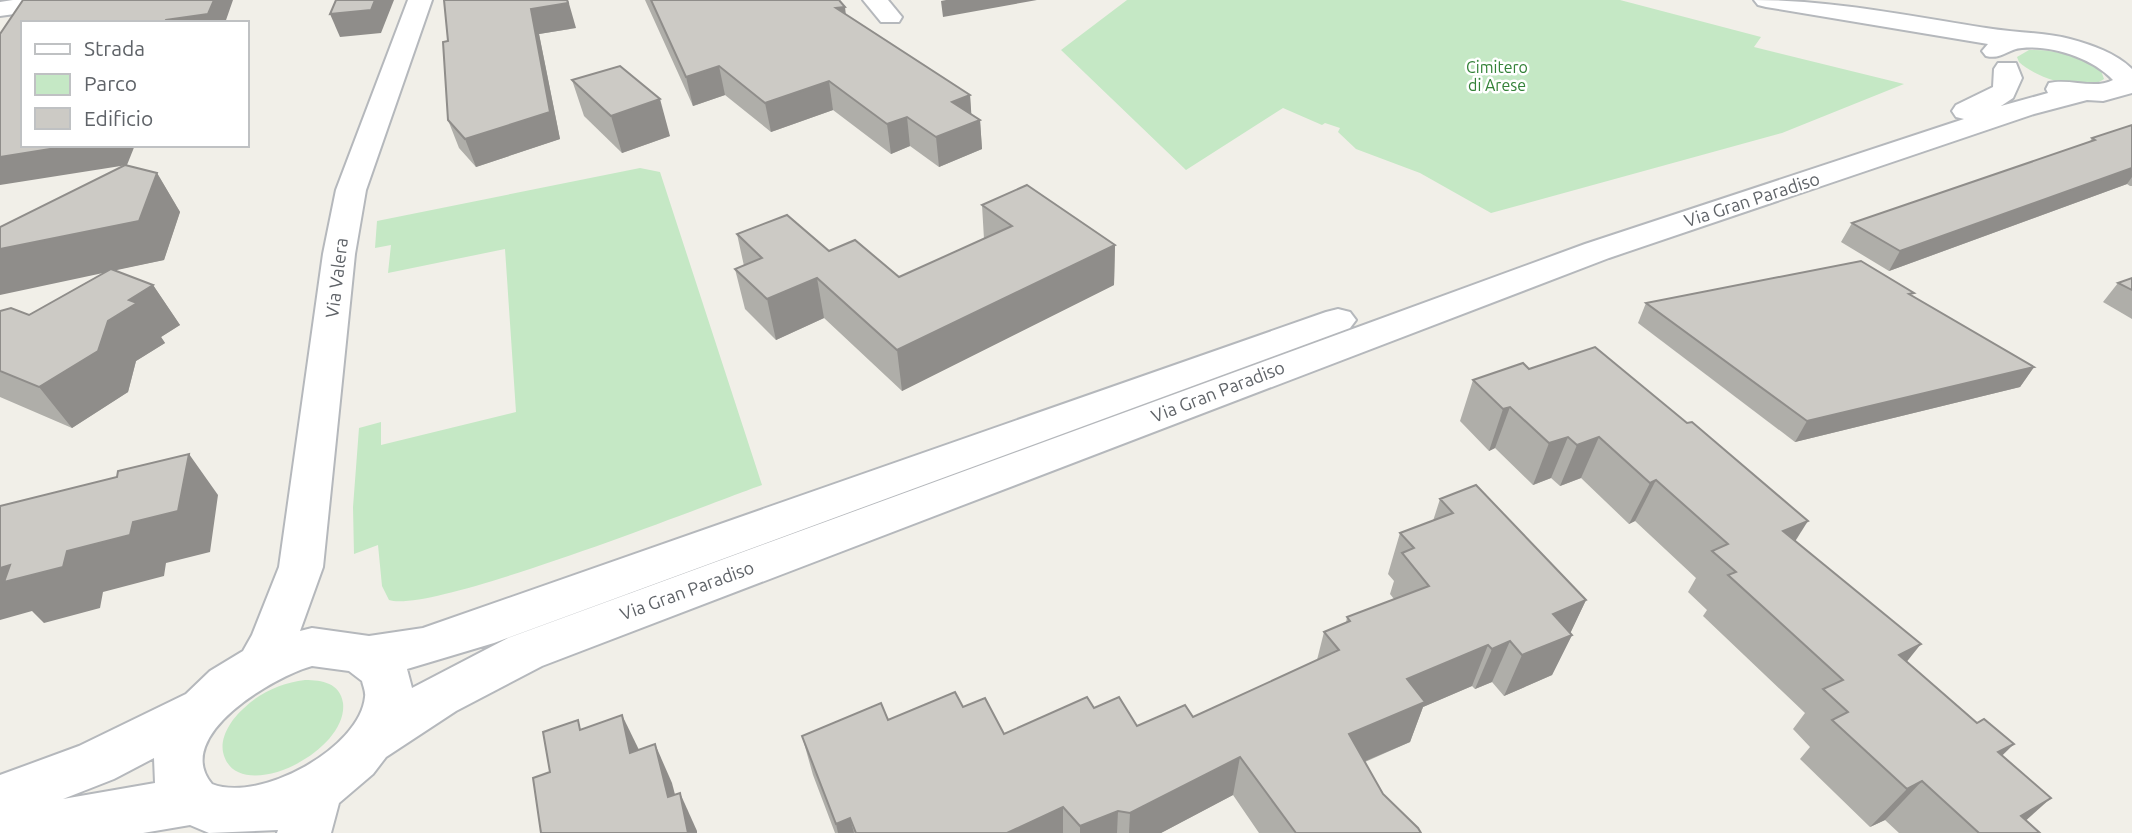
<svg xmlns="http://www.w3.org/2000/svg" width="2132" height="833" font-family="Ubuntu,sans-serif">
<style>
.green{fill:#c5e8c5}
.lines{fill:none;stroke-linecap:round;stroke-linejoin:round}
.minor-casing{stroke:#b5b8bc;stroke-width:4}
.minor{fill:#fff;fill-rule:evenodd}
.wall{fill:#afaea9}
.shaded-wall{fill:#8f8d8a}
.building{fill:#cccac5;stroke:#8f8d8a;stroke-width:2}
.labels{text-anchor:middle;stroke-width:5;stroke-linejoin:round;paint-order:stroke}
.far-park-label{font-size:16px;fill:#348238;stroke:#fff}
.street-label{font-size:18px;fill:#5f6368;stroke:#fff}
</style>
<rect width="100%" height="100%" fill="#f1efe8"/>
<g class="green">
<path d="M1127,0H1620L1761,37L1754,47L1904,84L1782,133L1491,213L1420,173L1356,149L1338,132L1340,128L1325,123L1322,125L1283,108L1186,170L1061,50Z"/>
<path d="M2029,50C2055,49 2077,56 2100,68L2104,79C2083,94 2036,78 2019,62L2017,57Z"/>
<path d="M640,168L660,172L762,485C703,506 432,614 389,600L382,586L378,545L354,554L353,507L359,428L381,422V445L516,412L505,249L388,273L391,245L375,248L377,221Z"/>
<path d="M305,680C322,680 340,683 343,703C349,753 235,808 223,752C220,736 232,719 243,709C260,692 282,683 305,680Z"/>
</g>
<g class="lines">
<g class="minor-casing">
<g id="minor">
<path d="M13,0H77L73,5L65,7L0,16V2Z"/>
<path d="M408,0H432L366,190L355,254L323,567L300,631L312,628L369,636L423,628L1326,312L1338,309L1350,312L1356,320L1350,328L494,643L407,669L412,688L508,638L1585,244L1964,119L1956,117L1952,111L1956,105L1993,87L1994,69L1998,63H2016L2022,78L2013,98L2001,106L2048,93L2046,89L2049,83C2070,78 2094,90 2113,80C2092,58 2052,45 2022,48C2007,49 2002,60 1986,56L1982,51L1988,44L1766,7L1758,5L1754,0C1833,0 1909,16 1986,28C2014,33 2043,32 2070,39C2092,45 2116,53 2132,69V93L2103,101L2087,100L2034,114L1609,258L542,666L456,711L386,757L373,774L339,803L331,833H277L278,830L209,833L190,825L143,833H0V775L79,746L186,694L210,671L243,651L252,635L279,567L323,254L336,190ZM312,666L349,671L362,681C363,686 366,692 365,697C360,748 260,803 212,784C171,736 275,676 312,666ZM154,758L155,783L63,799L114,779Z"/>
<path d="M863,0H888L902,17L899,22H881Z"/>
</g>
</g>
<use href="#minor" class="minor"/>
</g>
<g class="wall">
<path d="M645,0H839L846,15L970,95L971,114L980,120L982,149L939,167L910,146L891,154L833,110L771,132L725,95L693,106Z"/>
<path d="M576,28L539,34L560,139L476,167L459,148L448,120V41Z"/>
<path d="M572,80L670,136L622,153L584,116Z"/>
<path d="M2132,125V186H2130L2127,184L1889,271L1841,242L1852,223L2089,143L2092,138Z"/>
<path d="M157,173L180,212L164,260L114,270L153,285L180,325L161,337L165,343L136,361L128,392L72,428L0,397V311L29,315L105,272Z"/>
<path d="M982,205L1115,245L1114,285L902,391L824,318L776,340L745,309L735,269L744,266L737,234L829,251L899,277L984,239Z"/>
<path d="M2132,278V319L2103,302L2118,283Z"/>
<path d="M1912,296L2034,367L2020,387L1795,442L1638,323L1646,303Z"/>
<path d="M1529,369L1795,541L1907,662L2002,755L2026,820L2040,833H1899L1885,820L1870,827L1800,759L1810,747L1793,729L1805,713L1703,616L1707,610L1688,592L1696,578L1635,521L1629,524L1581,478L1560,486L1551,478L1533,485L1495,448L1489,451L1460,421L1473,380Z"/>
<path d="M1440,499L1586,600L1570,633L1572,635L1552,675L1504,696L1492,682L1475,689L1472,686L1423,707L1410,742L1365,762L1383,794L1421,833H1259L1233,795L1161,833H835L813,775L802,736L963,707L1004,734L1094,708L1137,726L1193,717L1317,660L1324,632L1346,623L1347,617L1394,599L1390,594L1394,581L1388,574L1400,533L1433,521Z"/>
</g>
<g class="shaded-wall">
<path d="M214,0H233L225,23H164L166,20Z"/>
<path d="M375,0H394L381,33L340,37L330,14Z"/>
<path d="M568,0L576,28L539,34L560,139L476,167L465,139L531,9Z"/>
<path d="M946,0H1037L943,17L941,1Z"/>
<path d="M845,7L848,34L836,8Z"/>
<path d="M719,66L725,95L693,106L686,77Z"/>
<path d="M829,81L833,110L771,132L765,103Z"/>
<path d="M970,95L972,123L980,120L982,149L939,167L936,137L952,102Z"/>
<path d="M660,99L670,136L622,153L611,116Z"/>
<path d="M907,117L910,146L891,154L887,124Z"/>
<path d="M75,145H135L127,165L0,185V157Z"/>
<path d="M2132,168V177L2127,184L1889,271L1900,251Z"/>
<path d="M157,173L180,212L164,260L0,295V249Z"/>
<path d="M1115,245L1114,285L902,391L897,350Z"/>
<path d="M817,278L824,318L776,340L767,299Z"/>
<path d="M153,285L180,325L161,337L165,343L136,361L128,392L72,428L39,387L129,300Z"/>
<path d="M2034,367L2020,387L1795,442L1807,421Z"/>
<path d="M1510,407L1495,448L1489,451L1503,409Z"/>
<path d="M1568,437L1551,478L1533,485L1549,443Z"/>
<path d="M1599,437L1581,478L1560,486L1577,445Z"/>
<path d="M189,454L218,495L210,552L166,563L164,576L103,592L100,608L44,623L32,611L0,620V568L67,551L133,522Z"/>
<path d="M1656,480L1635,521L1629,524L1650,483Z"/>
<path d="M1808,521L1782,562L1783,531Z"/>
<path d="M1586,600L1569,636L1572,635L1552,675L1504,696L1522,655L1553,614Z"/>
<path d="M1510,641L1492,682L1475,689L1492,649Z"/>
<path d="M1921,644L1888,685L1899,655Z"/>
<path d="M1488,645L1472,686L1423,707L1410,742L1337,773L1349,734L1407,679Z"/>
<path d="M622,715L641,754L630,753Z"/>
<path d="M655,744L672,783L685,833L668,797Z"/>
<path d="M2014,744L1974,783L1998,752Z"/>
<path d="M1240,757L1233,795L1161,833H1129L1130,813Z"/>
<path d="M1922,781L1885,820L1870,827L1907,789Z"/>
<path d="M680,793L697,831V833H688Z"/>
<path d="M2051,798L2012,833L2021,816Z"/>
<path d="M1063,807V833H1007Z"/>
<path d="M1118,811L1117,833H1080V826Z"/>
<path d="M850,818L854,833H838L836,824Z"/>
</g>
<g class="building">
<path d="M23,0H214L208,14L166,20L164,23H23V145H75L0,157V34Z"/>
<path d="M336,0H375L371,10L330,14Z"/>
<path d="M444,0H567L568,3L531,9L550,112L465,139L448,120L443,42L448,41Z"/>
<path d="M651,0H839L845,7L836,8L970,95L952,102L980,120L936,137L907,117L887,124L829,81L765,103L719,66L686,77Z"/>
<path d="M620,66L660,99L611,116L572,80Z"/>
<path d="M2132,125V168L1900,251L1852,223L2095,140L2092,138Z"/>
<path d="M125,165L157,173L139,221L0,249V227Z"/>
<path d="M1027,185L1115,245L897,350L817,278L767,299L735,269L762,258L737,234L787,215L829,251L855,240L899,277L1012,226L982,205Z"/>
<path d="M1861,261L1914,293L1909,294L2034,367L1807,421L1646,303Z"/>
<path d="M111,269L153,285L129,300L137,303L108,321L98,351L39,387L0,371V311L11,308L29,315Z"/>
<path d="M2132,278V290L2118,283Z"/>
<path d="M1595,347L1687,423L1692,422L1808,521L1783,531L1921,644L1899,655L1977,723L1984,719L2014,744L1998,752L2051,798L2021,816L2040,833H1979L1922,781L1907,789L1832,720L1848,712L1823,689L1843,680L1728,575L1736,572L1712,551L1728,544L1656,480L1650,483L1599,437L1577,445L1568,437L1549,443L1510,407L1503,409L1473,380L1523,363L1529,369Z"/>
<path d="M189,454L178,511L133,522L130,535L67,551L63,567L4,582L10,565L0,568V506L117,477L118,471Z"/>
<path d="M1476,485L1586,600L1553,614L1572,635L1522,655L1510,641L1492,649L1488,645L1407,679L1425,702L1349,734L1383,794L1418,828L1421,833H1296L1240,757L1130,813L1118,811L1080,826L1063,807L1007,833H856L850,818L836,824L802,736L881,703L888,720L955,692L963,707L985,698L1004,734L1087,697L1094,708L1119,697L1137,726L1185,705L1193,717L1339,650L1324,632L1350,621L1347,617L1429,586L1402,553L1414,548L1400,533L1453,513L1440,499Z"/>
<path d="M622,715L630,753L655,744L668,797L680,793L688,833H541L533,778L550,772L543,732L578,720L580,730Z"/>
</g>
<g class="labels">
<g class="far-park-label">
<text x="1497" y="73">Cimitero<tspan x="1497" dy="18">di Arese</tspan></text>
</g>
<g class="street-label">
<text transform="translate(1752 200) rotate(-18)" y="6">Via Gran Paradiso</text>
<text transform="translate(337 278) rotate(-83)" y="6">Via Valera</text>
<text transform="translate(1218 392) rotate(-21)" y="6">Via Gran Paradiso</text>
<text transform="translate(687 591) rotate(-20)" y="6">Via Gran Paradiso</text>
</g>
</g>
<rect x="21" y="21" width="228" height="126" fill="#ffffff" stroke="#bfc1c3" stroke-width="2"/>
<rect x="35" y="44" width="35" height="10" fill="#ffffff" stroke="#bfc1c3" stroke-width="2"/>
<text x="84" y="56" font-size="21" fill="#5f6368">Strada</text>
<rect x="35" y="74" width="35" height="21" fill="#c5e8c5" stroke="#bfc1c3" stroke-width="2"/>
<text x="84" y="91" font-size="21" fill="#5f6368">Parco</text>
<rect x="35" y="108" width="35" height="21" fill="#cccac5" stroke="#bfc1c3" stroke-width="2"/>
<text x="84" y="126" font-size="21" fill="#5f6368">Edificio</text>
</svg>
